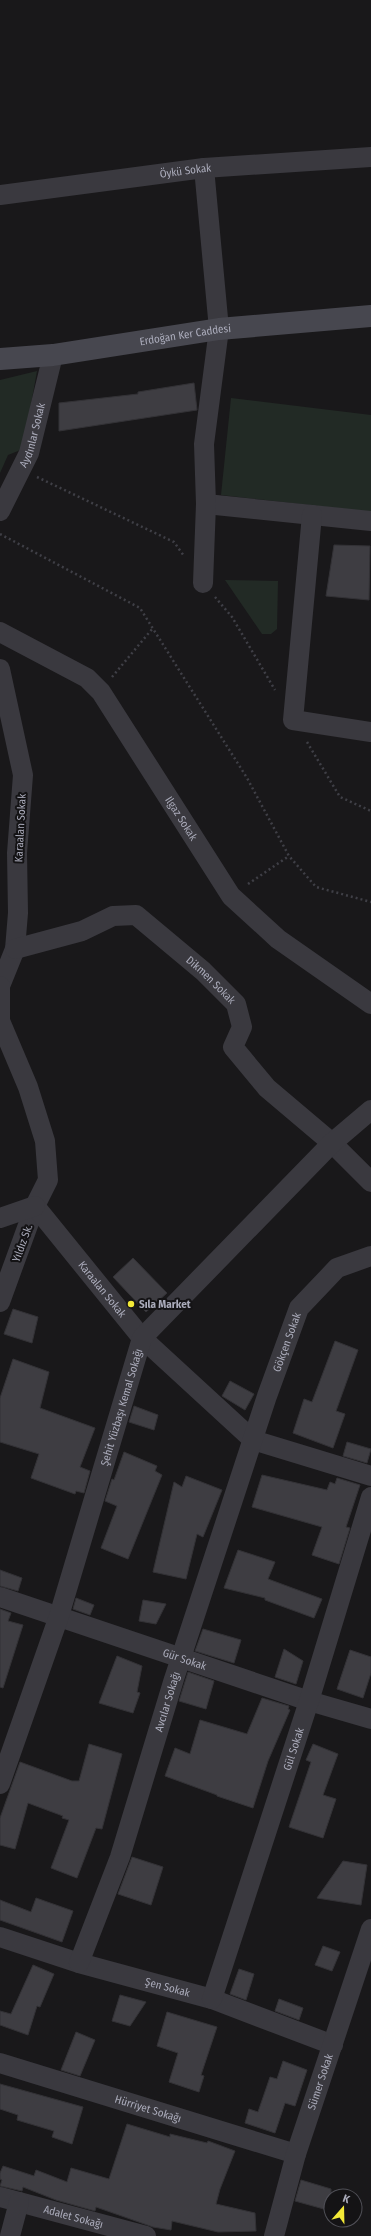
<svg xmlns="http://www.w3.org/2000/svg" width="371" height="2236" font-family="'Fira Sans Condensed',sans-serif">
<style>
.green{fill:#222a25}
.building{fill:#3e3d42;stroke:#333236}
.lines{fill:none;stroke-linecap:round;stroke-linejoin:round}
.path{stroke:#3f3f46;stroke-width:2.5;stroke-dasharray:2 3;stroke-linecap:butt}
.minor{stroke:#3a393f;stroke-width:20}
.secondary{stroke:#47474f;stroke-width:22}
.poi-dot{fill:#f3e937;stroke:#141315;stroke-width:1.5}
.labels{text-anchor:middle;stroke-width:4;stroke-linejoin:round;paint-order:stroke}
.street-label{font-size:11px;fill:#aaabba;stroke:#141315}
.poi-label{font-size:11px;font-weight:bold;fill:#aaabba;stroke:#141315;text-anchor:start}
</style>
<rect width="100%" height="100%" fill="#19181a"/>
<g class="green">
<path d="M37,371L23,449L8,455L0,473V380Z"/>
<path d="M231,398L371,415V512L221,495Z"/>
<path d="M225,580L278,581L277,629L271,634H262Z"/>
</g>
<g class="building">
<path d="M194,383L197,410L59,431V403L138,394V392Z"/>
<path d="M334,545L370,546L369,600L326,596Z"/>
<path d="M133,1258L167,1293L146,1312L113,1277Z"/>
<path d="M13,1309L38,1317L32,1343L4,1334Z"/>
<path d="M335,1341L358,1350L336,1411L345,1414L333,1448L293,1433L304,1399L312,1402Z"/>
<path d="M13,1359L49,1372L40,1408L95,1428L80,1467L90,1471L84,1493L76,1491L75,1494L31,1478L39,1454L0,1442V1398Z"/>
<path d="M230,1381L254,1394L245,1410L222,1396Z"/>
<path d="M134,1406L158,1415L154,1430L129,1422Z"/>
<path d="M347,1442L371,1449L367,1463L343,1456Z"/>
<path d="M124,1452L157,1466L155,1471L162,1475L128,1559L101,1548L117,1506L105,1501L112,1479L114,1480Z"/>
<path d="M262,1475L327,1490L330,1482L335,1484L337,1478L360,1485L346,1527L350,1528L339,1564L312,1555L322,1527L252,1507Z"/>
<path d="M186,1476L222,1490L203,1537L197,1534L186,1579L153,1572L174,1482L182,1487Z"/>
<path d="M238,1550L275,1562L268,1579L322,1599L314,1618L265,1600V1598L224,1588Z"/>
<path d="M0,1570L22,1578L18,1591L0,1586Z"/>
<path d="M76,1598L94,1605L90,1615L73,1609Z"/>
<path d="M143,1600L166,1604L156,1624L139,1621Z"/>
<path d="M0,1609L11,1613L8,1621L23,1625L3,1688L0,1687Z"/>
<path d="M203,1629L241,1640L234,1663L195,1651Z"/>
<path d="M284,1649L303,1661L296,1684L275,1677Z"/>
<path d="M350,1650L371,1657V1673L363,1698L337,1689Z"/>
<path d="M117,1656L142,1666L137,1692L140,1693L133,1713L99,1703Z"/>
<path d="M188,1672L214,1681L206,1709L179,1701Z"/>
<path d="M262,1698L289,1706L288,1709L290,1710L268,1761L253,1808L217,1796V1795L165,1776L175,1748L190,1754L200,1720L247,1734Z"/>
<path d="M89,1744L122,1754L102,1829L96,1828L77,1878L51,1868L69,1820L62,1818L63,1816L28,1803L15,1849L0,1845V1818L20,1762L72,1781H79Z"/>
<path d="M313,1744L338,1754L323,1795L336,1799L323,1838L289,1827L311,1762L306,1760Z"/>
<path d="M132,1857L163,1867L151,1905L118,1894Z"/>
<path d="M343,1861L367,1865L361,1905L317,1898Z"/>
<path d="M36,1898L73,1911L62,1942L0,1920V1900L31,1912Z"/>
<path d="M323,1946L340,1952L332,1971L315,1965Z"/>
<path d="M33,1965L54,1974L40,2007L37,2006L28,2035L0,2025V2011L11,2014Z"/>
<path d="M239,1969L254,1974L246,2000L230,1994Z"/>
<path d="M120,1995L146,2002L130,2026L112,2021Z"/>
<path d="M279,1999L303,2008L299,2020L275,2011Z"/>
<path d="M167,2012L217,2027L201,2075L204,2076L199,2092L169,2082L178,2053L157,2046Z"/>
<path d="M76,2032L95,2040L80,2076L61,2070Z"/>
<path d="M283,2061L307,2070L295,2106L285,2103L275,2133L245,2123L249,2109L258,2112L270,2077L277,2079Z"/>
<path d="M0,2084L83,2107L72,2144L52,2137L54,2131L17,2120L18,2115L0,2109Z"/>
<path d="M127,2124L170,2137V2134L207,2143L208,2141L235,2151L220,2189L216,2204L255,2213L256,2231L218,2232L172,2221L171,2230L153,2227L96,2207L95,2211L56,2200L23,2187L22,2191L0,2186L2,2180L0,2179V2173L3,2166L34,2176L36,2170L67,2182L71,2168L109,2179Z"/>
<path d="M301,2180L331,2189V2211L295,2201Z"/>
</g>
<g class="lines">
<g class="path">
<path d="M37,477L174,542L184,556"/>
<path d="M0,534L140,608L247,778L289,856L316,887L371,902"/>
<path d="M215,597L232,617L275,690"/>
<path d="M112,677L153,628"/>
<path d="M307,742L340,797L371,811"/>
<path d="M248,884L289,856"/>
</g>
<g class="minor">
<path id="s1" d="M0,195L204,168L371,157"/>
<path d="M206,504L371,521"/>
<path id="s2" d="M0,511L29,453L53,355"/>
<path d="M312,515L293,720L371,732"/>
<path d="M203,583L206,504L204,444L219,329L204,168"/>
<path id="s3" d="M0,632L87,678L101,692L231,896L278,939L371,1004"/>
<path d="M0,669L23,775L17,853L18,913L15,949L0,986"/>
<path id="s4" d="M15,949L82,931L113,916L136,915L203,971L236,1004L242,1027L233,1047L267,1088L332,1143L371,1182"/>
<path d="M0,986V1021L28,1087L45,1141L48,1180L35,1206L0,1302"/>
<path id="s5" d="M35,1206L142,1338L253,1440L371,1476"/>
<path d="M0,1218L35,1206"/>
<path id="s6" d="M0,1597L309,1701L371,1719"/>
<path id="s7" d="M0,1784L59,1616L142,1338L332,1143L371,1110"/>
<path id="s8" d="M0,1937L79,1963L212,1999L333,2045"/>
<path id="s9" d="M79,1963L120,1857L174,1679L267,1396L299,1308L337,1268L371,1256"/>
<path id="s10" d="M212,1999L309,1701L371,1497"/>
<path id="s11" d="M0,2063L296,2154"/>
<path id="s12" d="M0,2197L146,2236"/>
<path d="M10,2236L19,2202"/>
<path id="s13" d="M274,2236L296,2154L371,1929"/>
</g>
<path class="secondary" id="s14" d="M0,359L53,355L219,329L371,316"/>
</g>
<circle class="poi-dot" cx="131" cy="1304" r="4"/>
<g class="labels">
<g class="street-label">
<text dy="4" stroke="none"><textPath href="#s1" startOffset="187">Öykü Sokak</textPath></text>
<text dy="4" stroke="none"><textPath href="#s14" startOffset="187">Erdoğan Ker Caddesi</textPath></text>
<text dy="4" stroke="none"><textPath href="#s2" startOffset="83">Aydınlar Sokak</textPath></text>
<text dy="4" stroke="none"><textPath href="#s3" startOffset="268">Ilgaz Sokak</textPath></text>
<text transform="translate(20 828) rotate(-87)" y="4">Karaalan Sokak</text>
<text dy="4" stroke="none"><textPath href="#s4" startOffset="226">Dikmen Sokak</textPath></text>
<text transform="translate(22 1243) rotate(-70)" y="4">Yıldız Sk.</text>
<text dy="4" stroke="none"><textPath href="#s5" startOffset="107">Karaalan Sokak</textPath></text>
<text dy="4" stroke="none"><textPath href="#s9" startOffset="655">Gökçen Sokak</textPath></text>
<text dy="4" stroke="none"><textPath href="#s7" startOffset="396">Şehit Yüzbaşı Kemal Sokağı</textPath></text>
<text dy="4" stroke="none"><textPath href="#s6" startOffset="195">Gür Sokak</textPath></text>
<text dy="4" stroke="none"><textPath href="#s9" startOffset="276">Avcılar Sokağı</textPath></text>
<text dy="4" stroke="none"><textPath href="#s10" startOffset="263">Gül Sokak</textPath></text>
<text dy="4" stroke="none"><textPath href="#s8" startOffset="175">Şen Sokak</textPath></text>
<text dy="4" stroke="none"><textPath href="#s13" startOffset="161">Sümer Sokak</textPath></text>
<text dy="4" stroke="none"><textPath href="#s11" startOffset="155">Hürriyet Sokağı</textPath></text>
<text dy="4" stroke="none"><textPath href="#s12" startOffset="76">Adalet Sokağı</textPath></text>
</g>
<g class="poi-label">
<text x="139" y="1308">Sıla Market</text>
</g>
</g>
<g transform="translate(343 2208) rotate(20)"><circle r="19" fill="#141315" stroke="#505057"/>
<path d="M0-3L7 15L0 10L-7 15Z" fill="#f3e937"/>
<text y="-6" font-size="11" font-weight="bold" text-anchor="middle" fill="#aaabba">K</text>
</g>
</svg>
